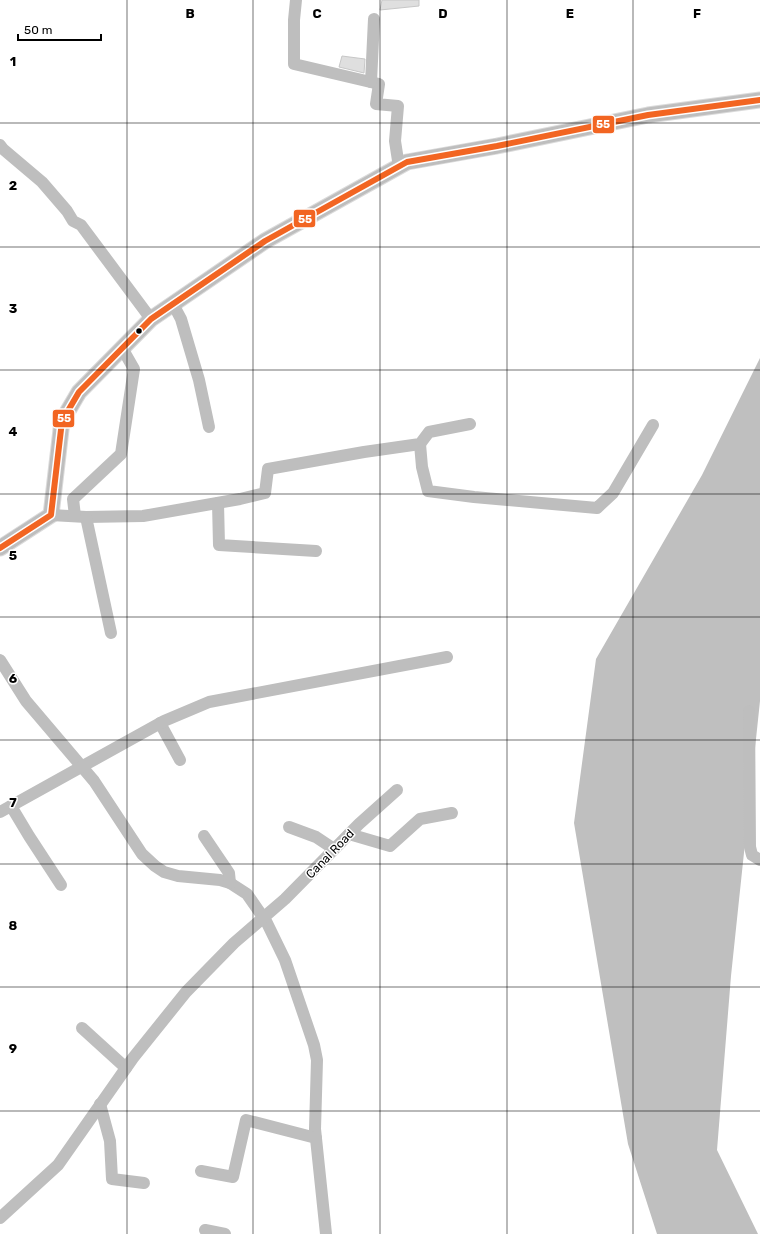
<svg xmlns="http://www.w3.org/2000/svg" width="760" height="1234" font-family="Rubik,sans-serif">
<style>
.water{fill:#bfbfbf}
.building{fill:#dfdfdf;stroke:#c7c7c7}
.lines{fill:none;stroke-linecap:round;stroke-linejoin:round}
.major-casing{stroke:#dbdbdb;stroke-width:17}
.minor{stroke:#bebebe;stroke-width:12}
.major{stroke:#bebebe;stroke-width:15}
.bus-1-casing{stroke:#fff;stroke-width:9}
.bus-1{stroke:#f26522;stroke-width:6}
.grid{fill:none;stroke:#000;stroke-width:1;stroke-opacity:0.55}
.bus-dot{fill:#000;stroke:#fff;stroke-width:1.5}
.labels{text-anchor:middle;stroke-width:3;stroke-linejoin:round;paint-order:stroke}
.street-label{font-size:12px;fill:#000;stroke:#fff}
.grid-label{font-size:13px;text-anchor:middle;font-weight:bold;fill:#000;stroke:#fff;stroke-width:3;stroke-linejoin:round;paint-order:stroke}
.line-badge{stroke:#fff;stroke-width:1.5}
.badge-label{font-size:11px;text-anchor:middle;font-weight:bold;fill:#fff}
</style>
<rect width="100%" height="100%" fill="#fff"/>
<path class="water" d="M760,358V701L731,976L717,1150L758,1234H657L628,1144L574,823L596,659L702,475Z"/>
<g class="building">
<path d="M382,0H419V6L380,10Z"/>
<path d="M342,56L365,59L364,73L339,67Z"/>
</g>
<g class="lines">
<g class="major-casing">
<path id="major" d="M0,548L51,515L62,421L79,392L151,319L265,241L407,162L497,146L648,115L760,100"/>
</g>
<g class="minor">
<path d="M296,0L294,20V64L379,84L376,104L398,106L395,141L399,167"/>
<path d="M371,82L374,19"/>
<path d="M0,145L3,149L42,182L67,211L73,221L81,225L151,319"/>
<path d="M173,304L181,319L199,380L209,427"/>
<path d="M420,444L422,467L428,491L474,497L597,508L613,493L653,425"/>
<path d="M218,503L219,545L316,551"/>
<path d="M51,515L86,517L143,516L240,499L265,493L268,469L364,452L420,444L429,432L470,424"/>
<path d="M75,516L73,499L121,454L134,369L122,348"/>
<path d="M86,517L111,633"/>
<path d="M0,660L26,701L94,781L142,854L155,866L164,872L178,876L220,880L230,883L247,894L267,923L285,960L314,1045L317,1060L315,1129L326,1234"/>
<path d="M749,711L750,847L752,855L760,860"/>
<path d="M160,723L180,760"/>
<path d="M11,806L29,836L61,885"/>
<path d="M0,812L164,721L209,702L447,657"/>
<path d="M289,827L316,837L334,849"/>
<path d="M349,834L390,846L420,819L452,813"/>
<path d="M204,836L229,873L230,883"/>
<path d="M82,1028L126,1068"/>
<path d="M100,1104L110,1141L112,1179L144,1183"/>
<path d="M201,1171L233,1177L246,1120L316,1138"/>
<path d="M0,1218L58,1165L133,1058L186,992L234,943L285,899L359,824L397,790"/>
<path d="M205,1230L225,1234"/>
</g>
<use href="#major" class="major"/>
<g class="bus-1-casing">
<path id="bus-1" d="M0,548L51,515L62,421L79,392L151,319L265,241L407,162L497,146L648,115L760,100"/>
</g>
<use href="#bus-1" class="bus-1"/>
</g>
<path class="grid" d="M127,0V1234M253,0V1234M380,0V1234M507,0V1234M633,0V1234M0,123H760M0,247H760M0,370H760M0,494H760M0,617H760M0,740H760M0,864H760M0,987H760M0,1111H760"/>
<circle class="bus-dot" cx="139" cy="331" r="3.5"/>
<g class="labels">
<g class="street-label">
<text transform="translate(330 854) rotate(-46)" y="4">Canal Road</text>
</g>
</g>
<g class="grid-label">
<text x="190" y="18">B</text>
<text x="317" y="18">C</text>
<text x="443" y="18">D</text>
<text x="570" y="18">E</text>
<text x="697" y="18">F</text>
<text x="13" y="66">1</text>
<text x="13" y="190">2</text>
<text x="13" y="313">3</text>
<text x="13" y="436">4</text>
<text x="13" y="560">5</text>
<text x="13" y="683">6</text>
<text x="13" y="807">7</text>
<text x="13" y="930">8</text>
<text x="13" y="1053">9</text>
</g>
<g class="line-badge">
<rect x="592" y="115" width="23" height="19" rx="4" fill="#f26522"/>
<rect x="293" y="209" width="23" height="19" rx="4" fill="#f26522"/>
<rect x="52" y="409" width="23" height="19" rx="4" fill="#f26522"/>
</g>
<g class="badge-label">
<text x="603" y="128">55</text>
<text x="305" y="223">55</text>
<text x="64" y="422">55</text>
</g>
<path d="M18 34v6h83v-6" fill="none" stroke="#000000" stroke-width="2"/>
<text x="24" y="34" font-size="12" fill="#000000" stroke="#ffffff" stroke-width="3" paint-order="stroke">50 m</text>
</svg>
